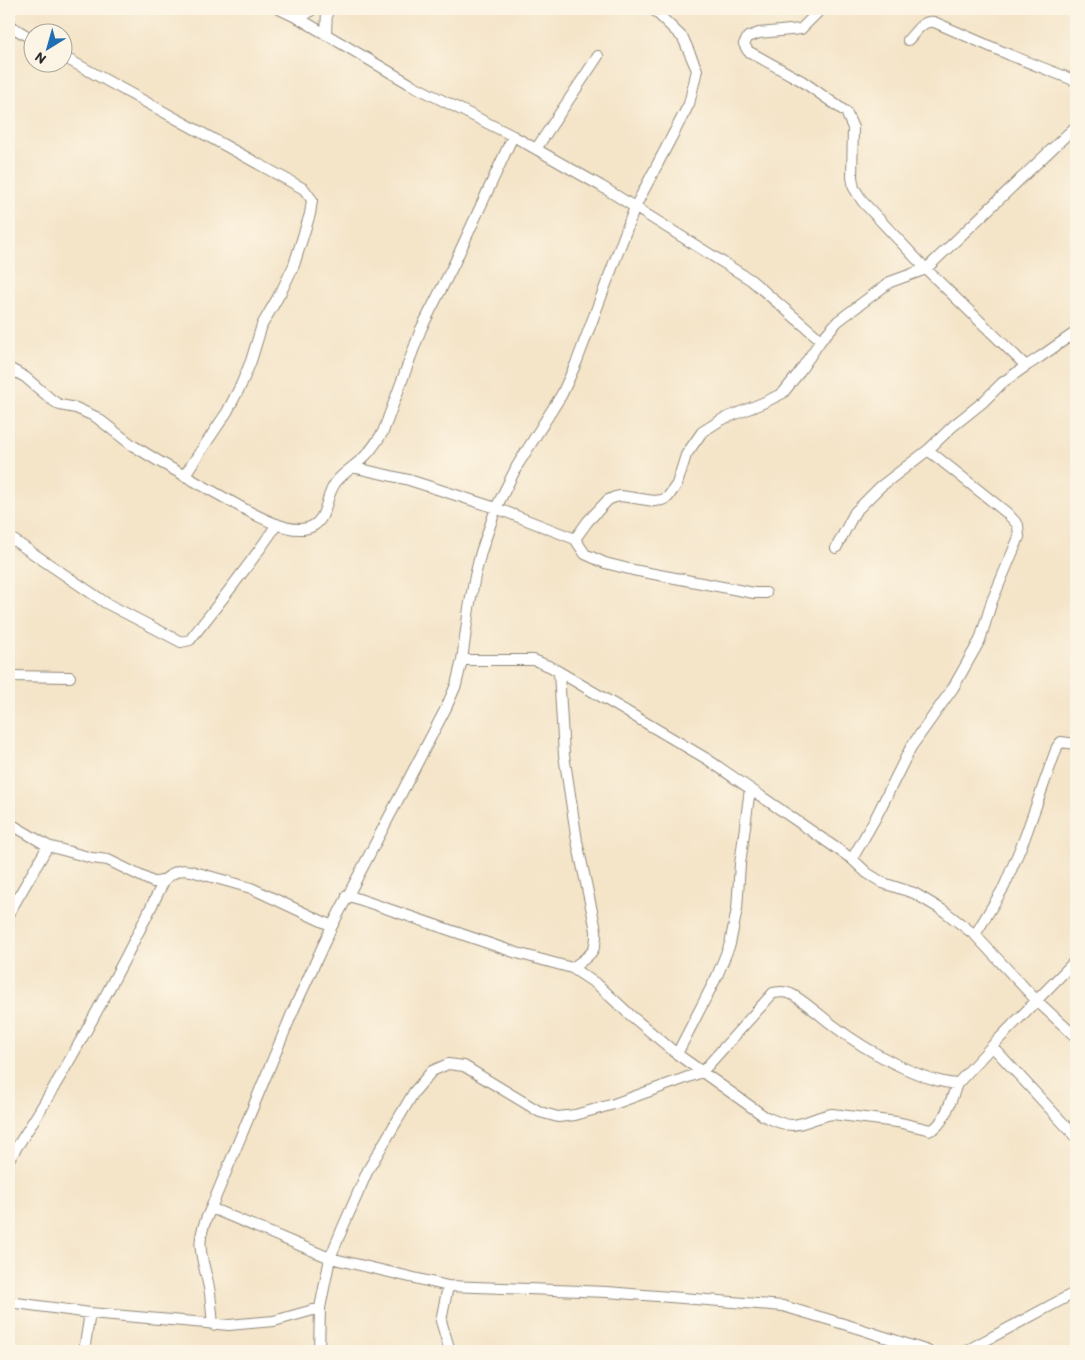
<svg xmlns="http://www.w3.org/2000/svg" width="1085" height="1360" font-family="Itim,sans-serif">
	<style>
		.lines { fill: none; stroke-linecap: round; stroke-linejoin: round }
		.minor-casing { stroke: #90887a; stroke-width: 12 }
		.minor { stroke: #fff; stroke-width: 10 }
	</style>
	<rect width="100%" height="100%" fill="#fcf5e5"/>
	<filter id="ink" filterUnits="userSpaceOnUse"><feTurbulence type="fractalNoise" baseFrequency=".02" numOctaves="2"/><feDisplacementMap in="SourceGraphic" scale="10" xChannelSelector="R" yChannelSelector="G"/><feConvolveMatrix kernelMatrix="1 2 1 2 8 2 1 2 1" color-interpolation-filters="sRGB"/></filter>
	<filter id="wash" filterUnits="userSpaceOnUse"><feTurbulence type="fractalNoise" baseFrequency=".0096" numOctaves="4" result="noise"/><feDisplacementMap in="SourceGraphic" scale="20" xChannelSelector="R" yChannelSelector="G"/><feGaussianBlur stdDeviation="1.12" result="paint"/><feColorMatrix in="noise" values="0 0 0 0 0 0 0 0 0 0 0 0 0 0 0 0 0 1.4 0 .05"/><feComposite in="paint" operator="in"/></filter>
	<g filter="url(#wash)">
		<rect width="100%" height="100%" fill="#f4e4c8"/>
	</g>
	<g filter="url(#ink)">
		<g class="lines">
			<!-- minor casing -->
			<g class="minor-casing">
				<path id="minor" d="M279 9 300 19 410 84 513 136 601 186 751 280 821 340
					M821 9 801 29 759 33 748 37 744 44 748 51 802 81 846 112 853 128 852 177 854 188 863 202 926 269 1026 366 1002 383 983 402 953 426 928 450 880 487 855 512 836 548
					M300 19 313 9
					M9 25 32 39
					M326 35 327 9
					M908 40C916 32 922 20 934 22L1010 55 1076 81
					M62 56 304 189 312 200 310 214 294 265 282 290 262 325 251 361 241 385 227 412 184 476
					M536 149 598 56
					M1026 366 1040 357 1076 332
					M9 368 25 377 52 400 60 405 76 408 96 417 132 445 160 462 248 511C267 521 306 542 321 518 328 506 327 494 336 482 344 472 355 466 364 457 372 450 377 441 383 432L421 329 454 264 513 136
					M352 467 409 480 496 508 575 539 585 554 605 563 633 570 754 593H766
					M9 537 106 603 181 642 190 640C220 602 251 564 277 524
					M575 539 588 521 608 500 615 497 621 496 654 501 662 500 668 497 677 484 686 455 702 432 721 420 765 402 783 393 798 374 821 340 838 321 890 282 926 269 1076 126
					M462 660H534L551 667 707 759 852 859 867 873 883 883 914 893 944 911 975 935 1037 1001 1076 1037
					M559 672 564 755 577 841 596 930C597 953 590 955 572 968
					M9 676 70 677
					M9 823 48 846 92 858 108 860 153 882C171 883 168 867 191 871L251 888 332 926
					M852 859 876 817 911 747 953 688 980 640 992 601 1019 537 1018 525 1007 513 928 450
					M347 895 517 953 572 968 598 985 629 1014 677 1054 764 1116C773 1120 782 1125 792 1125 806 1124 818 1116 832 1114L897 1122 931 1130C944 1126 952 1097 957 1084
					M9 913 48 846
					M975 935 1004 887 1025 837 1057 747 1061 742 1076 744
					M992 1046 1076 1137
					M677 1054 717 976 730 944 737 909 740 864 750 789
					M9 1159C68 1070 118 975 165 879
					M211 1208 330 1258 448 1286 607 1292 783 1306 857 1328 928 1351
					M448 1286 441 1321 450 1351
					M9 1302 90 1313 229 1325 274 1321 320 1308
					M213 1325C212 1314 211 1303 210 1293 203 1254 192 1247 211 1208L293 1011 332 926 446 708 456 685 462 660 469 608 475 576 481 552 496 508 517 466 562 394 577 361 635 207 689 104 697 70 683 38 653 9
					M84 1351 90 1313
					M319 1351 320 1308 330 1258 343 1227 368 1170 414 1092 432 1071 448 1064 464 1066 540 1112 558 1117 575 1115 614 1104 702 1072 773 993C779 992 785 991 791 994 802 999 823 1018 834 1026 864 1049 919 1081 957 1084L992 1046 1076 960
					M966 1351 1076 1292"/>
			</g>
			<!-- minor -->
			<use href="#minor" class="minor"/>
		</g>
	</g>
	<!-- margin -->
	<rect width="1085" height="1360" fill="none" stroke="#fcf5e5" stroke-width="30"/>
	<!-- north arrow -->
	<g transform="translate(48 48) rotate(217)"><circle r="24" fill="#fcf5e5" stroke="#a8a49b"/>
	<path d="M0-4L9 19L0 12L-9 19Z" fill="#1f6fb2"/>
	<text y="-8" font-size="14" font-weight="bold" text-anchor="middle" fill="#2b2b2b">N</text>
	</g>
</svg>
